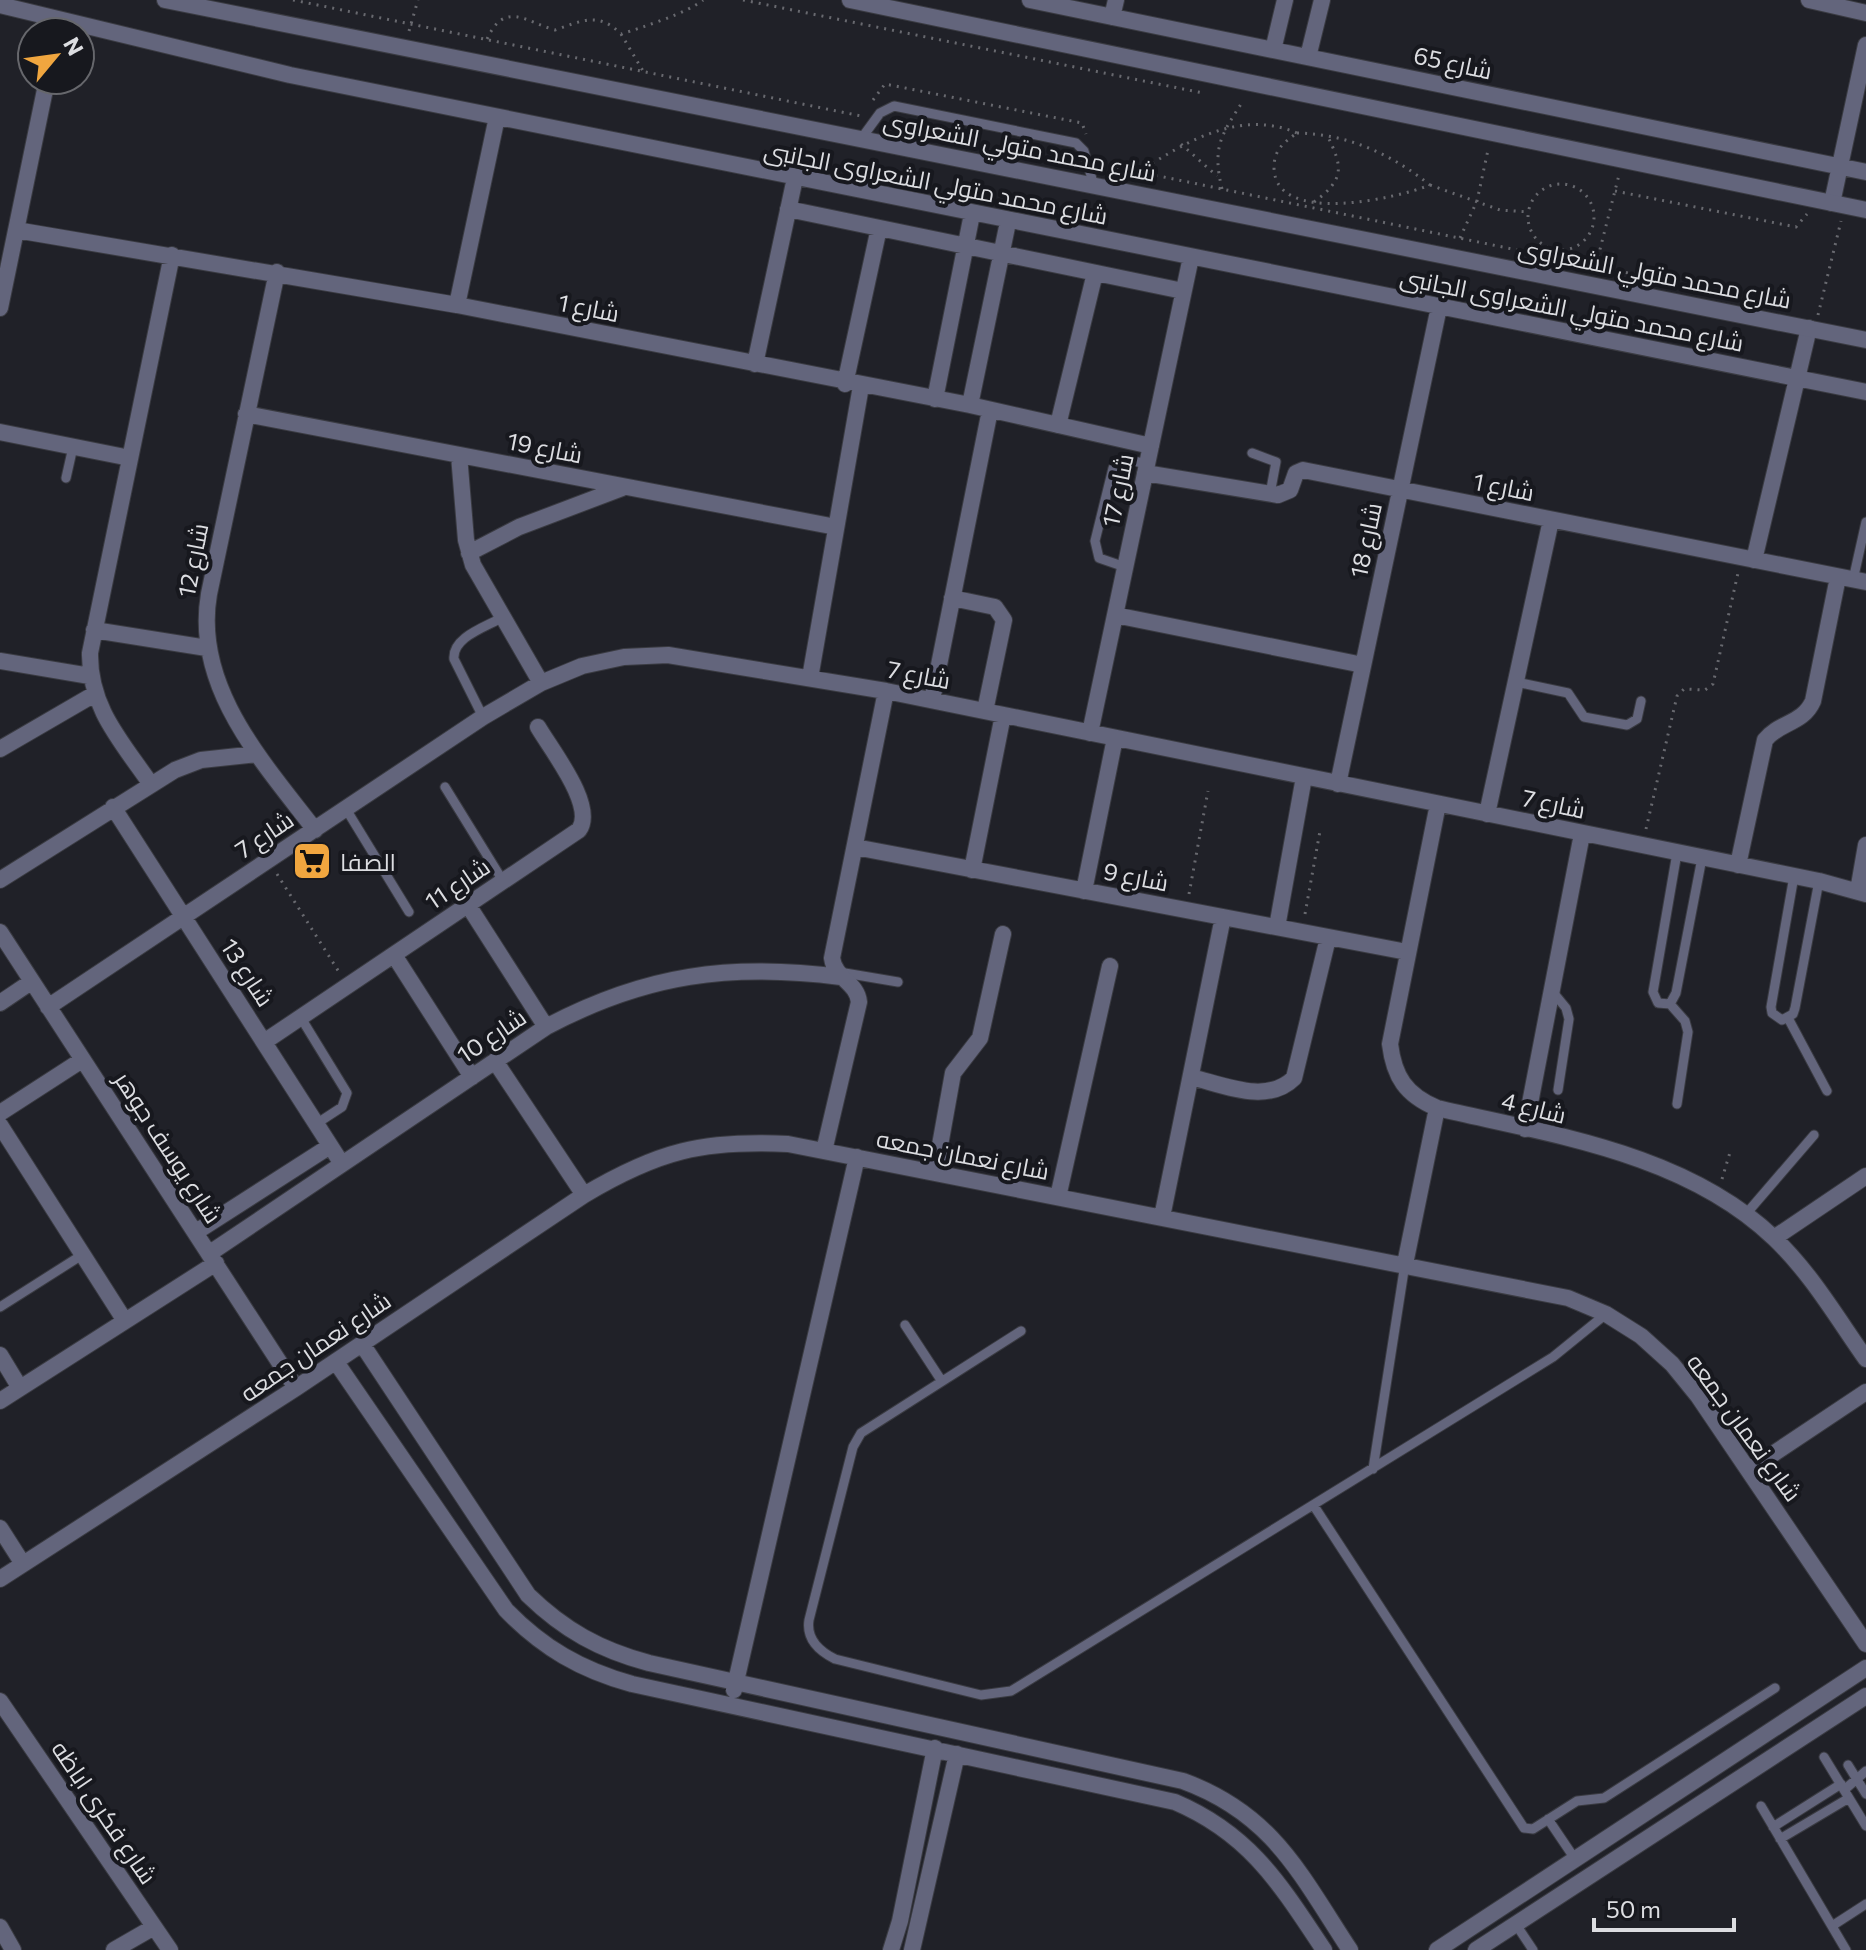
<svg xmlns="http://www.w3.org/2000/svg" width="1866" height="1950" font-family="Commissioner,Cairo,sans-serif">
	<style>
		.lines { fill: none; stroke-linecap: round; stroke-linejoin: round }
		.service-casing { stroke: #3a3b42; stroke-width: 11 }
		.minor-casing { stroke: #3a3b42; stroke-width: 18 }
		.tertiary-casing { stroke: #3a3b42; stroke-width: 18 }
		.path { stroke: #68696f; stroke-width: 3; stroke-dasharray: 2 6; stroke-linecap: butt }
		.service { stroke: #63657c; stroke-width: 9 }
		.minor { stroke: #63657c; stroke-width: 16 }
		.tertiary { stroke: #63657c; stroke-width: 16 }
		.labels { text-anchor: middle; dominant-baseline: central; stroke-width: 8; stroke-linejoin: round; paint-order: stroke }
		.street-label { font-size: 24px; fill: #dcdde1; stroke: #17181e }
		.poi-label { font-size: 24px; fill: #dcdde1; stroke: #17181e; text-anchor: start }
	</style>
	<rect width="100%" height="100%" fill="#202128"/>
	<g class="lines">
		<!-- service casing -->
		<g class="service-casing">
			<path id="service" d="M861 139 880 113 894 106 1076 143 1084 151 1094 186
				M1252 453 1276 462 1270 494
				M66 478 73 447
				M1125 567 1099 558 1095 541 1113 468 1129 460 1147 464
				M1853 580 1866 522
				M1516 682 1568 693 1584 717 1627 725 1637 719 1641 701
				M483 717 454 659C452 637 486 627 503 617
				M445 787 503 881
				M346 809 409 912
				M1677 853 1653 992 1658 1003 1670 1004 1676 993 1702 858
				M1794 876 1771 1007 1772 1013 1782 1020 1793 1014 1795 1008 1819 881
				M839 972 898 982
				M1552 991 1566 1008 1569 1019 1558 1090
				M1670 1004 1685 1021 1688 1032 1677 1104
				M301 1018 347 1093 342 1107 316 1124
				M1788 1018 1827 1091
				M1746 1214 1814 1135
				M0 1307 82 1255
				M905 1325 941 1380
				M1021 1331 861 1433 853 1447 809 1620C806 1639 819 1651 835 1659L981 1695 1011 1691 1553 1357 1606 1314
				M1373 1469 1405 1264
				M1314 1506 1524 1828 1533 1829 1577 1801 1604 1798 1775 1688
				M1824 1757 1866 1826
				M1848 1765 1866 1794
				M1844 1790 1866 1771
				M1761 1806 1846 1950
				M1548 1819 1575 1859
				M1773 1827 1841 1784
				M1780 1839 1849 1798
				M1515 1923 1533 1950
				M1832 1926 1866 1904"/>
		</g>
		<!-- minor casing -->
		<g class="minor-casing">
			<path id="minor" d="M1030 0 1866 172
				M1809 0 1866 13
				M0 5 290 75 1866 392
				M1112 17 1116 0
				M1273 50 1285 0
				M1308 57 1322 0
				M1832 203 1866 45
				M788 209 1183 291
				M16 230 457 305 970 405 1151 446
				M277 272 209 594C193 686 262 761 315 830
				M457 305 497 117
				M0 308 47 80
				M755 364 795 178
				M845 384 879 228
				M935 399 972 214
				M970 405 1008 222
				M246 414 836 527
				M1058 425 1095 273
				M0 432 130 458
				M459 455 466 540 473 565 541 683
				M1145 473 1278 495 1290 490 1296 473 1303 470 1866 582
				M469 553 519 527 622 488
				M1754 560 1809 328
				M952 598 995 607 1004 620 985 711
				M1115 615 1363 665
				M94 630 207 648
				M0 661 90 676
				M810 678 861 386
				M932 700 990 410
				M1090 733 1191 257
				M0 749 93 695
				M150 783C121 741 89 707 90 653L172 255
				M1338 784 1439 307
				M1438 804 1390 1044C1394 1077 1406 1095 1437 1108 1552 1135 1685 1153 1774 1238 1811 1273 1837 1318 1866 1359
				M113 807 342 1164
				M1487 814 1551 520
				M855 847 1407 952
				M1738 865 1765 740C1779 722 1803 724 1813 701L1838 577
				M972 870 1003 715
				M0 880 175 770 201 760 257 754
				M1084 891 1115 738
				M1858 891 1866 845
				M468 905 546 1027
				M1277 927 1304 777
				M0 932 296 1388
				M394 955 472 1077
				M0 1003 31 982
				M48 1007 483 717 541 683 582 666 624 657 668 655 886 691 1819 881 1866 894
				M264 1042 579 830C596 806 552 751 538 727
				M495 1061 584 1195
				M1191 1077C1224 1085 1267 1105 1294 1078L1328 938
				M0 1113 82 1060
				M0 1125 125 1321
				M1525 1129 1582 834
				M824 1151 859 1002C857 982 835 979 832 958L886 691
				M935 1173 953 1073 980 1038 1003 934
				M1058 1197 1110 966
				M1162 1217 1223 917
				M196 1232 330 1146
				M1774 1238 1866 1176
				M210 1253 546 1027C646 974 730 963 841 977
				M1405 1264 1437 1108
				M362 1344 528 1595C564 1630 600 1650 649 1663L1183 1781C1273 1814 1300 1874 1350 1950
				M0 1355 20 1388
				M336 1362 506 1610C543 1648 581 1670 632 1684L1175 1802C1250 1834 1280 1884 1324 1950
				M0 1401 216 1263
				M1749 1470 1866 1392
				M0 1528 23 1564
				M0 1579 296 1388 584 1195C658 1151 702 1140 788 1144L1568 1298 1606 1314 1641 1336 1672 1364 1698 1396 1866 1644
				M734 1690 857 1157
				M0 1701 170 1950
				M0 1927 13 1950
				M114 1950 154 1927
				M891 1950 900 1921 935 1748
				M912 1950 957 1754
				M1437 1950 1866 1668
				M1476 1950 1866 1696"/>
		</g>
		<!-- tertiary casing -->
		<g class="tertiary-casing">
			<path id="tertiary" d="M165 0 1866 340
				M850 0 1866 210"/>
		</g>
		<!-- path -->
		<path class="path" d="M293 0 861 116
			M743 0 1203 93
			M409 31 418 0
			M621 34 643 71
			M487 39C505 0 526 22 555 30 582 21 598 11 621 34 641 28 689 12 703 0
			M873 100 885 84 1082 123 1086 134
			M1297 133C1348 134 1391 154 1430 185 1398 198 1274 227 1274 167 1274 150 1284 142 1297 133Z
			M1181 144 1217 176
			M1101 164 1638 275
			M1139 172C1186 141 1241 109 1297 133
			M1528 217a33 33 0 1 1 66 0a33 33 0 1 1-66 0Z
			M1430 185 1500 210 1529 212
			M1222 189C1212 147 1221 135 1243 101
			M1615 191 1796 227 1807 214
			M1314 202C1345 179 1343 167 1327 135
			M1460 238 1477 201 1488 150
			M1596 265 1619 175
			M1818 315 1841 221
			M1646 829 1677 696 1684 689 1705 690 1713 684 1738 573
			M277 874 339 972
			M1189 894 1208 791
			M1305 914 1320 831
			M1722 1179 1731 1149"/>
		<!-- service -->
		<use href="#service" class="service"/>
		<!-- minor -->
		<use href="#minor" class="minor"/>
		<!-- tertiary -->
		<use href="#tertiary" class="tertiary"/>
	</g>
	<!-- icons -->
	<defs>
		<g id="supermarket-square" transform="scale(2)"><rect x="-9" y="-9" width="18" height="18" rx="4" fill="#f0a63f" stroke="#17181e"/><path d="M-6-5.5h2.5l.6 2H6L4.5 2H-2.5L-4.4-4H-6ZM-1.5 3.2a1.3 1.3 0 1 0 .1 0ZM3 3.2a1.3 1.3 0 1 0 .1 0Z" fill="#111"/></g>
	</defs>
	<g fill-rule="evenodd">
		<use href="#supermarket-square" x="312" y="861"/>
	</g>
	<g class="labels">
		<!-- street labels -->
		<g class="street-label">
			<text transform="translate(1453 62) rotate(12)">شارع 65</text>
			<text transform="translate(1020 146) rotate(11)">شارع محمد متولي الشعراوى</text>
			<text transform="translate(936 182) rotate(11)">شارع محمد متولي الشعراوى الجانبى</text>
			<text transform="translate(1655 273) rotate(11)">شارع محمد متولي الشعراوى</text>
			<text transform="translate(589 307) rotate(11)">شارع 1</text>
			<text transform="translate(1572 309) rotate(11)">شارع محمد متولي الشعراوى الجانبى</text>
			<text transform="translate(545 447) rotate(11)">شارع 19</text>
			<text transform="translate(1504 486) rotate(11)">شارع 1</text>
			<text transform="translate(1117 490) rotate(-78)">شارع 17</text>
			<text transform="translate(1365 540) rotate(-78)">شارع 18</text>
			<text transform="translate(192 560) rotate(-79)">شارع 12</text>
			<text transform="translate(919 674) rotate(11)">شارع 7</text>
			<text transform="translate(1554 803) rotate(12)">شارع 7</text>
			<text transform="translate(264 834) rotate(-34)">شارع 7</text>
			<text transform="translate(1136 876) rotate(11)">شارع 9</text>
			<text transform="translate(457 883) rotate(-34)">شارع 11</text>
			<text transform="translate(248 972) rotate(57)">شارع 13</text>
			<text transform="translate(491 1035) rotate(-34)">شارع 10</text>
			<text transform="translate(1534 1107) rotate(14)">شارع 4</text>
			<text transform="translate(169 1147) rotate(57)">شارع يوسف جوهر</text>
			<text transform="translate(963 1154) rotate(11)">شارع نعمان جمعه</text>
			<text transform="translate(315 1346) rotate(-34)">شارع نعمان جمعه</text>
			<text transform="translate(1745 1427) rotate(54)">شارع نعمان جمعه</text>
			<text transform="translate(105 1812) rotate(56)">شارع فكرى اباظه</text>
		</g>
		<!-- poi labels -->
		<g class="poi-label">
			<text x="340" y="861">الصفا</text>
		</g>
	</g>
	<!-- north arrow -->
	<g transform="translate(56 56) rotate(61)"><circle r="38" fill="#17181e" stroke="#66676c" stroke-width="2"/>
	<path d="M0-6L14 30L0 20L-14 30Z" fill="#f0a63f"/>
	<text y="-12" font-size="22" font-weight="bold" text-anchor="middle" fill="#dcdde1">N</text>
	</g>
	<!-- scale -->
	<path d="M1594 1918v12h140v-12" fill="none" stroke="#dcdde1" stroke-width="4"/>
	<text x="1606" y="1918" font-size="24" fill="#dcdde1" stroke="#17181e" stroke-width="6" paint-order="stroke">50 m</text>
</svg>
